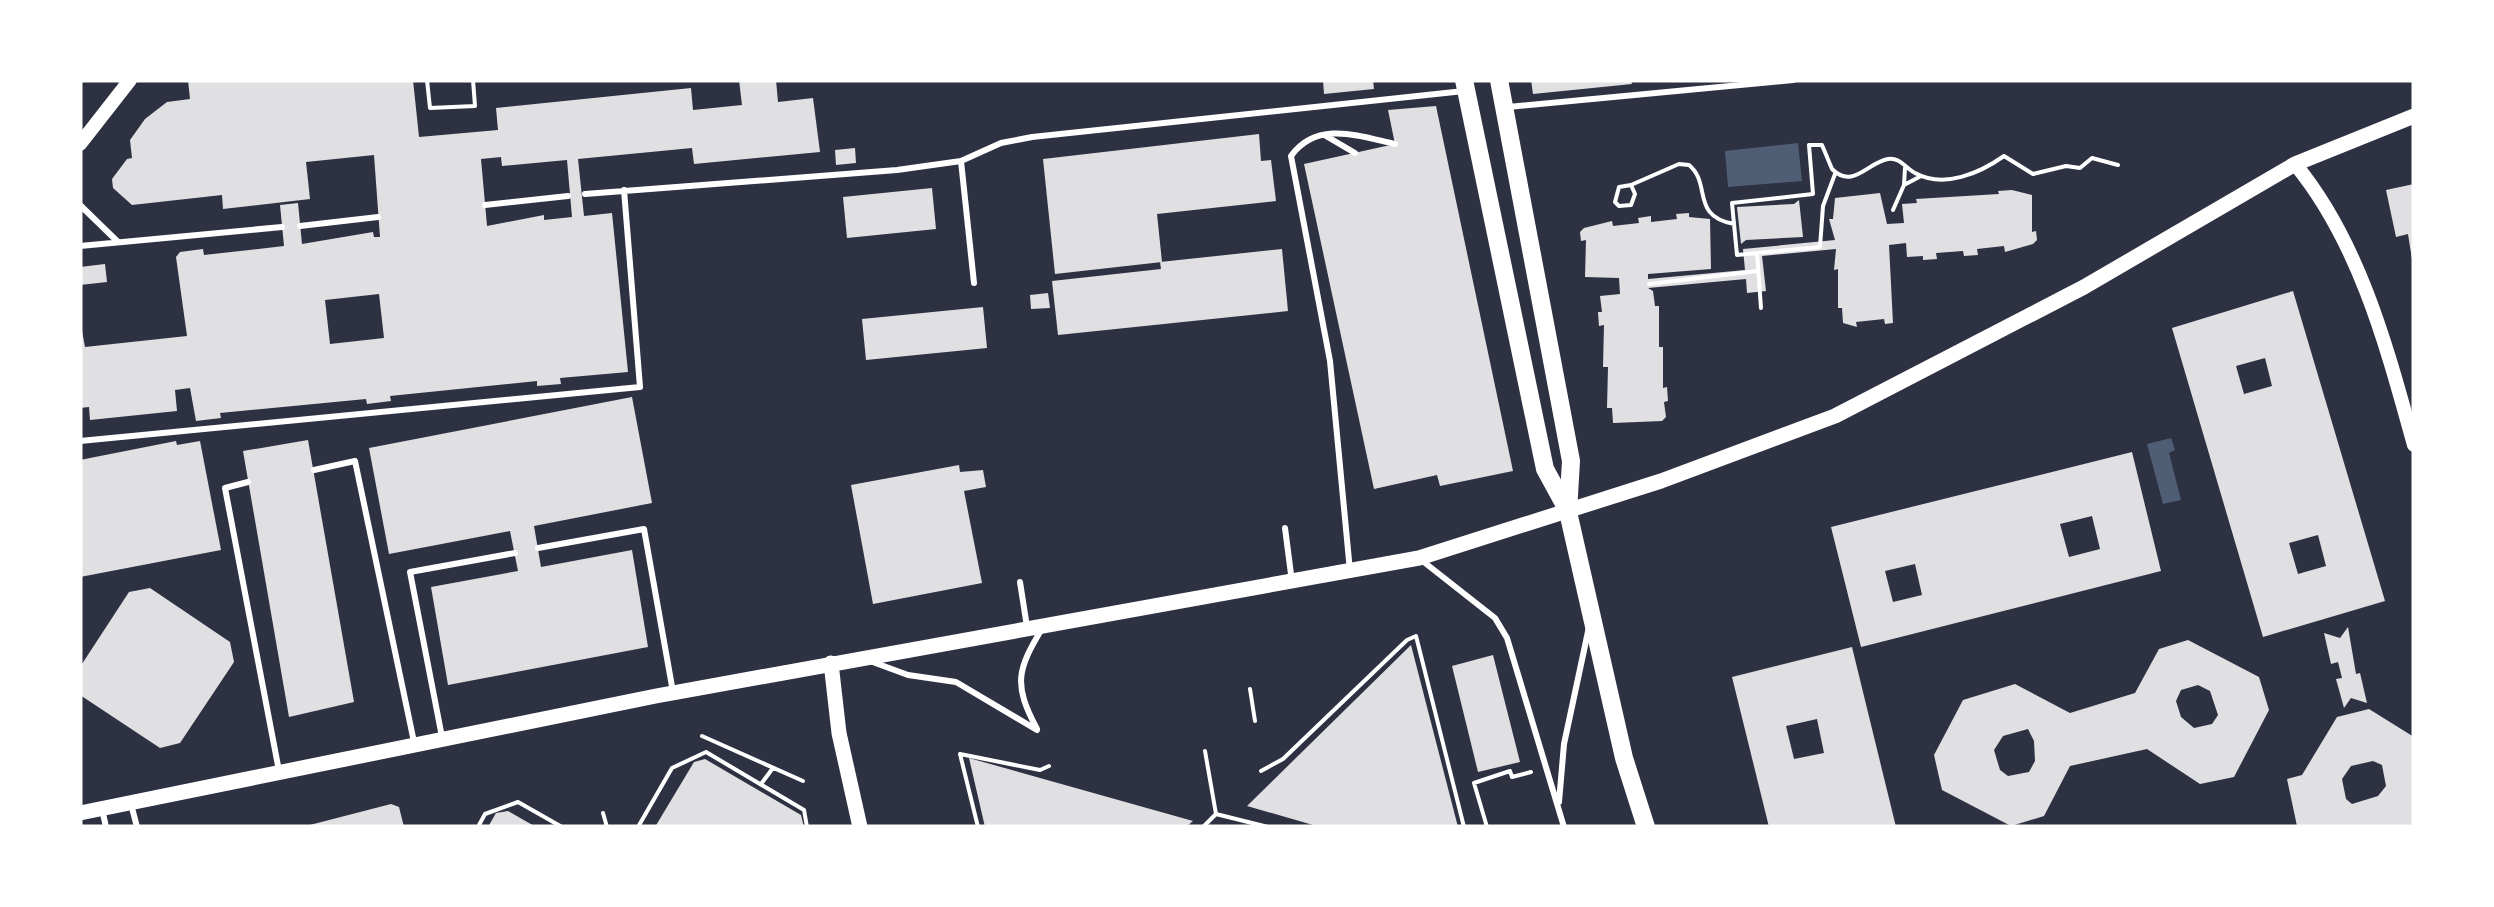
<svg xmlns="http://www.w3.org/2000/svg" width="2494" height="907" font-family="'Work Sans',sans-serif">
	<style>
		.water { fill: #4f5d75 }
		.building { fill: #e0e0e3; fill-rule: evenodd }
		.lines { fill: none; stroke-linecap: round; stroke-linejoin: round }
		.path { stroke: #fff; stroke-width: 4 }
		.service { stroke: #fff; stroke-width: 6 }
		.tertiary { stroke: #fff; stroke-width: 14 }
		.secondary { stroke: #fff; stroke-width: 15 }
		.primary { stroke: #fff; stroke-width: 18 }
	</style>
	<rect width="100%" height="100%" fill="#2d3142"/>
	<!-- water -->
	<path class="water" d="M1798 143 1802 181 1728 187 1725 151Z
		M2171 438 2175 450 2169 453 2181 500 2163 504 2147 444Z"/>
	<!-- building -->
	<path class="building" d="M188 80H413L419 137 498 130 496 108 691 88 693 110 742 105 739 80H776L778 102 813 98 820 152 694 164 692 148 578 159 584 216 612 213 628 372 560 378 561 384 537 386V381L390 396 391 401 367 404 366 399 220 413 221 418 196 421 190 388 175 390 177 411 90 420 89 407 80 408V320L85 347 187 336 176 257 180 252 203 249 204 255 284 246 280 205 298 203 302 244 373 232 374 237H380L374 155 306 162 310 199 223 209 222 195 132 205 113 188 112 179 127 159 132 158 130 140 145 119 167 102 190 99ZM501 157 502 166 567 160 572 217 544 220V215L487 226 481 159ZM379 294 384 338 330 344 325 300Z
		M1323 80H1373L1374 89 1324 94Z
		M1531 80H1631L1632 84 1533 94Z
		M1436 106 1513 471 1440 486 1437 475 1374 489 1304 164 1395 144 1388 110Z
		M1259 134 1261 161 1271 160 1276 201 1157 214 1162 262 1055 274 1043 159Z
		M855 148 856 163 836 165 835 150Z
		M2414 184V266H2413L2408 234 2396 237 2386 190Z
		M932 188 936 229 847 238 843 197Z
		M2012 190 2032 195V232L2036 231 2037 240 2033 244 2005 252 2004 246 1977 249 1978 255 1964 256 1963 251 1936 253 1937 259 1923 260V256L1907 257 1906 243 1889 245 1893 323 1885 324 1884 319 1856 322 1857 327 1843 323 1842 308H1838V269L1834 270 1836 249 1762 256 1766 291 1747 293 1746 279 1648 288 1653 291 1655 306H1659V347H1663V388L1667 387 1668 401 1664 402 1666 417 1662 421 1613 423 1612 408H1607L1608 367H1603L1604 325 1599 326 1598 312H1602L1600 296 1620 294 1619 278 1585 277 1586 240 1581 241 1580 232 1584 228 1612 221 1613 226 1639 223 1638 218 1651 216V222L1677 219 1676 214 1689 213V217L1710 219 1711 269 1648 274V279L1745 270 1743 249 1835 240 1829 219H1833L1835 198 1880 193 1887 224 1904 223 1902 204 1917 203 1916 199 1999 194 1998 191Z
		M1799 200 1803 237 1746 240 1741 244 1737 207 1794 204Z
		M1282 249 1288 311 1058 335 1052 281 1161 269 1160 262Z
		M105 264 107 282 80 285V267Z
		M2293 291 2385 601 2263 637 2172 328ZM2265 358 2272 386 2244 394 2236 366ZM2318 535 2326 566 2298 574 2289 543Z
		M1048 293 1050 308 1031 309 1030 295Z
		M983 307 987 348 866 360 862 319Z
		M632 397 652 503 534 526 541 567 632 550 648 647 448 685 431 587 518 571 510 531 389 554 369 448Z
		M308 440 354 702 289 717 243 451Z
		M176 441 177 445 200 441 221 550 80 577V460Z
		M2132 452 2161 571 1861 647 1831 527ZM2092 516 2100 549 2069 557 2060 524ZM1915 564 1922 595 1893 602 1885 571Z
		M959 465 960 472 983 470 986 487 964 491 982 583 873 604 851 485Z
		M150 588 230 642 234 662 180 743 160 748 80 695V667L129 592Z
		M2348 627 2356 674 2360 673 2367 703 2351 698 2344 708 2336 679 2342 678 2338 662 2331 664 2324 633 2340 638Z
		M2188 640 2259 677 2269 710 2234 777 2200 784 2147 749 2070 766 2044 816 2011 826 1942 790 1934 755 1963 700 2015 684 2070 713 2135 693 2159 649ZM2198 685 2210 691 2218 715 2212 724 2194 728 2181 717 2176 701 2181 690ZM2028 729 2034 741 2035 761 2029 772 2008 776 2000 770 1994 750 2003 736Z
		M1411 645 1458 827H1320L1247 806Z
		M1852 647 1896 827H1769L1732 677ZM1817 719 1824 753 1794 759 1786 726Z
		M1493 655 1520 762 1478 772 1452 666Z
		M2369 709 2414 737V821L2410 827 2297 826 2287 779 2302 775 2337 717ZM2373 761 2382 765 2386 786 2378 796 2352 804 2346 799 2342 779 2351 766Z
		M969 758 1193 821 1186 827H985Z
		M705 759 801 815 804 827H655L694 762Z
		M391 804 399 807 404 827H302Z
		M508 811 536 827H488L496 813Z"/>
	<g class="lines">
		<!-- path -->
		<path class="path" d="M427 80 430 108 475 106 473 80
			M1631 185 1619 187 1615 202 1619 206 1631 205 1635 194 1631 185 1679 164 1689 165C1712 184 1690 216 1734 224L1732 203 1813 194 1809 145H1822L1832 169C1853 190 1868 162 1888 159 1900 157 1905 168 1915 173 1944 189 1980 173 2004 156L2033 174 2066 166 2080 168 2092 158 2118 165
			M1904 185 1921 176
			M1893 210 1904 185 1905 168
			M1734 224 1737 255 1820 247 1823 206 1835 174
			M1757 253 1761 308
			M1649 284 1758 271
			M1250 689 1255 721
			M702 736 803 781
			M1205 751 1216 814 1268 827
			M1261 771 1283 759 1407 640 1416 636 1464 827
			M761 784 773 768
			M603 813 607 827
			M478 827 485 814 518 802 562 827
			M638 827 672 768 706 752 804 810 807 827
			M978 827 960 754 1040 770 1049 766
			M1203 827 1216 814
			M1487 827 1474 783 1510 771 1512 777 1531 772"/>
		<!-- service -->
		<path class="service" d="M1508 107 1793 80
			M1326 136 1355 153
			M961 161 974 283
			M585 194 897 170 961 161 1001 143 1032 137 1464 91
			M80 205 118 242
			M485 205 568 196
			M300 226 378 217
			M80 246 282 227
			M80 441 640 387 624 190
			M314 470 355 461 414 742
			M248 482 225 488 279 771
			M1285 528 1292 582
			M538 548 644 529 673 692
			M1420 559 1495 618 1507 638 1564 827
			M1350 571 1330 361 1291 156C1317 120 1359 136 1395 144
			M1020 582 1027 627
			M870 661 908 675 956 682 1037 730
			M1037 729C1013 684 1017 670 1043 627
			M442 737 410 572 515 553
			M1559 802 1564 744 1589 627
			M131 804 137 827
			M102 809 106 827"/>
		<!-- tertiary -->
		<path class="tertiary" d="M80 144 130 80
			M2295 164C2360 243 2387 348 2414 445"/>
		<!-- secondary -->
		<path class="secondary" d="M831 663 839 733 860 827
			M80 813 656 696 1419 558 1661 481 1835 416 2084 287 2295 164 2414 116"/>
		<!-- primary -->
		<path class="primary" d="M1464 80 1545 469 1568 511
			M1499 80 1571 461 1568 512 1624 758 1646 827"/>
	</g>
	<!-- border -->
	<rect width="2494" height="907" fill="none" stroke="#ffffff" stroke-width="165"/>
</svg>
